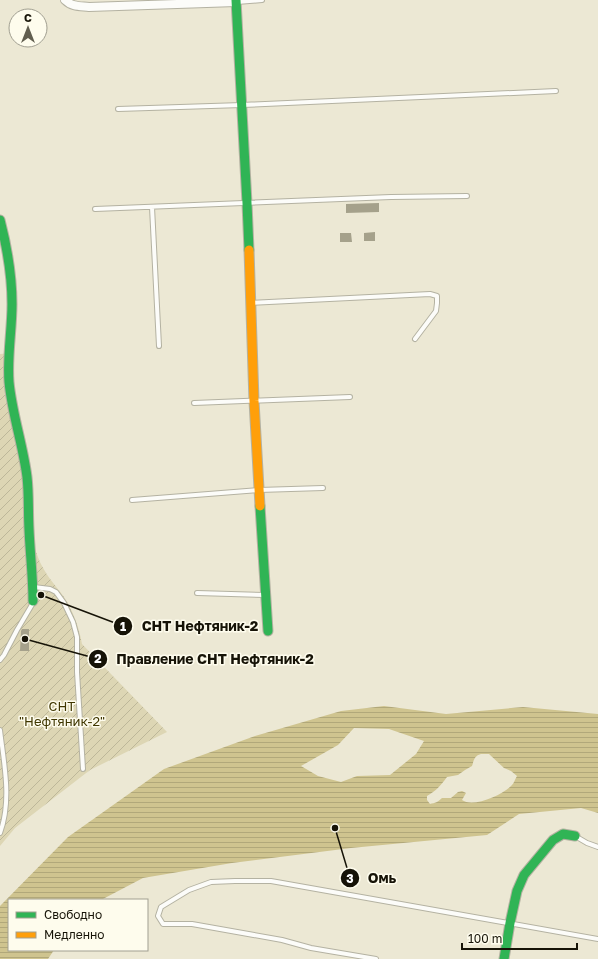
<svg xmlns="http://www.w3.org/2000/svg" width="598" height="959" font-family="'Golos Text',sans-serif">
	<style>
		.garden { fill: url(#garden-furrows) }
		.water { fill: url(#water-rules); fill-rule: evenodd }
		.building { fill: #a5a18b }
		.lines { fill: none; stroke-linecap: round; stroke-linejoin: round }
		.lane-casing { stroke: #b4b2a2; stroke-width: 6 }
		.street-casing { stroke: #b4b2a2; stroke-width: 10 }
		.fast-casing { stroke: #b4b2a2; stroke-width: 11 }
		.slow-casing { stroke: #b4b2a2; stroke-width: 11 }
		.lane { stroke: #fcfcf9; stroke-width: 4 }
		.street { stroke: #fcfcf9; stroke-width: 8 }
		.fast { stroke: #30b455; stroke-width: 9 }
		.slow { stroke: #ff9f0a; stroke-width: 9 }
		.labels { text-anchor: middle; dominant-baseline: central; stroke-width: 3; stroke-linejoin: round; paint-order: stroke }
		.park-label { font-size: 13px; fill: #3f3600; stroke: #fefced }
		.leader { fill: none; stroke: #161307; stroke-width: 1.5 }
		.callout-dot { fill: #161307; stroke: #fefced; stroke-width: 1.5 }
		.mark-label { font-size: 12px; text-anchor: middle; font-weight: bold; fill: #fff }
		.callout-label { font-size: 14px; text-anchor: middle; font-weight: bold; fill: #161307; stroke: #fefced; stroke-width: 3; stroke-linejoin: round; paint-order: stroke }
	</style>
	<defs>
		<pattern id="garden-furrows" width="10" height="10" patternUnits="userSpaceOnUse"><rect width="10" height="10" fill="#ddd6b4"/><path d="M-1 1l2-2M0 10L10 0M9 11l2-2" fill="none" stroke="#bdb799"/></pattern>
		<pattern id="water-rules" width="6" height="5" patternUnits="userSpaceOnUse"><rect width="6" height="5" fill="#cfc48f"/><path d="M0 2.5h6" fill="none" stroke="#b1a87a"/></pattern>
	</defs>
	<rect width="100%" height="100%" fill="#ece8d4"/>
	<!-- garden -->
	<path class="garden" d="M11 353 15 402 35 549C37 554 39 561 42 566 48 578 57 587 64 597 73 611 79 627 82 644L167 732 90 770 15 828 0 846V354Z"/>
	<!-- water -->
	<path class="water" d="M384 706 446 714 523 707 598 714V813L581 808 519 814 487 835 351 848 232 863 143 878 101 900H9V950H54L48 959H0V906L68 837 164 769 255 736 341 711ZM354 728 389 729 424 741 416 754 390 775 357 776 341 782 318 776 301 766 338 745ZM481 754H489L504 768 511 771 517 776C515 779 514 783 512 785 503 795 473 808 462 800L466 793 462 791 458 792 451 798H442C438 802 435 803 430 804L427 800V796C436 791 441 785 447 777L458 775 465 770 472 766C474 760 474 756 481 754Z"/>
	<!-- building -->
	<path class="building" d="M379 203V212L346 213V204Z
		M375 232V241H364V233Z
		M340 233H351L352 242H340Z
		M22 629H29V651H20L21 631Z"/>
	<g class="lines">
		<!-- lane casing -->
		<g class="lane-casing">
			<path id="lane" d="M237 2 262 0
				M118 109 242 105 556 91
				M152 207 159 346
				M95 209 391 197 467 196
				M251 303 430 294 437 296V303L436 311 415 339
				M194 403 350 397
				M132 500 259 490 323 488
				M34 587 50 589 56 592 64 603 73 622 77 637V672L83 769
				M197 593 265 595
				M0 660 4 655 17 630 33 603
				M0 730C4 764 12 800 0 833
				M575 836 587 843 598 847
				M376 959 311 948 282 940 192 924H163L158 916 161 907 189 890 211 882 235 881H271L598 939"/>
		</g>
		<!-- street casing -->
		<g class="street-casing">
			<path id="street" d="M65 0C72 7 80 6 89 7L236 2"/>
		</g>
		<!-- fast casing -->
		<g class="fast-casing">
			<path id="fast" d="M236 0 247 203 249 250
				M0 220C7 247 12 275 12 304 12 330 7 356 9 382 12 414 23 445 27 477 29 494 28 511 29 529 30 553 33 577 33 601
				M260 506 268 631
				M504 959 510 923 517 891 524 875 553 840 563 834 575 836"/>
		</g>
		<!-- slow casing -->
		<g class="slow-casing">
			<path id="slow" d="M249 250 254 401 260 506"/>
		</g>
		<!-- lane -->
		<use href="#lane" class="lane"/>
		<!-- street -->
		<use href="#street" class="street"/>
		<!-- fast -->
		<use href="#fast" class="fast"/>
		<!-- slow -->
		<use href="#slow" class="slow"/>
	</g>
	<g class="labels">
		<!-- park labels -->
		<g class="park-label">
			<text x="62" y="706">СНТ<tspan x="62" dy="15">"Нефтяник-2"</tspan></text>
		</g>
	</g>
	<!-- callouts -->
	<path class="leader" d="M41 595L123 626M25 639L98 659M335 828L350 878"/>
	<g class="callout-dot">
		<circle cx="41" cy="595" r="4"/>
		<circle cx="25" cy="639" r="4"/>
		<circle cx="335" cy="828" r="4"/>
		<circle cx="123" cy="626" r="10"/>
		<circle cx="98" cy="659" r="10"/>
		<circle cx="350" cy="878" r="10"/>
	</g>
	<g class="mark-label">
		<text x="123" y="631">1</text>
		<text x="98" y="663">2</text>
		<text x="350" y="883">3</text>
	</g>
	<g class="callout-label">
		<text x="200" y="631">СНТ Нефтяник-2</text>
		<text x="215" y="664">Правление СНТ Нефтяник-2</text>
		<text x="382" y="883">Омь</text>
	</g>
	<!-- legend -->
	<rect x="8" y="899" width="140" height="52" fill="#fefced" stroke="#a19f91"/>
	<rect x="16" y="912" width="20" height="6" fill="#30b455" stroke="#a19f91"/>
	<text x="44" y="919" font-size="12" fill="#161307">Свободно</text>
	<rect x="16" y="932" width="20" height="6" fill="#ff9f0a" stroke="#a19f91"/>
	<text x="44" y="939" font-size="12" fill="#161307">Медленно</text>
	<!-- north arrow -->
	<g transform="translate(28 28)"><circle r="19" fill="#fefced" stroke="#a19f91"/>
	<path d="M0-3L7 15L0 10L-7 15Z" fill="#615e4f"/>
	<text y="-6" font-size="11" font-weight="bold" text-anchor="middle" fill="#161307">С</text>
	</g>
	<!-- scale -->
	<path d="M462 943v6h115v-6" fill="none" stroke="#161307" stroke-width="2"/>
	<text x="468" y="943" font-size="12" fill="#161307" stroke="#fefced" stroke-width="3" paint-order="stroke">100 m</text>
</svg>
